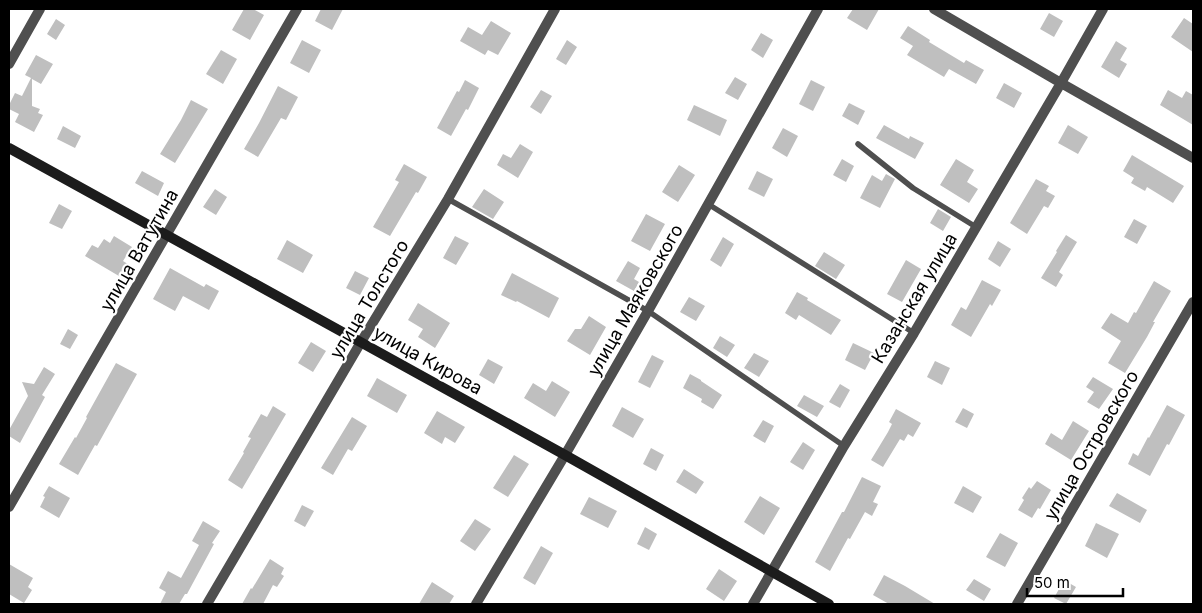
<svg xmlns="http://www.w3.org/2000/svg" width="1202" height="613" font-family="Inter,sans-serif">
	<style>
		.building { fill: #bfbfbf }
		.lines { fill: none; stroke-linecap: round; stroke-linejoin: round }
		.lane { stroke: #4f4f4f; stroke-width: 5.5 }
		.street { stroke: #4f4f4f; stroke-width: 10 }
		.secondary { stroke: #1c1c1c; stroke-width: 10 }
		.labels { text-anchor: middle; dominant-baseline: central; stroke-width: 4.5; stroke-linejoin: round; paint-order: stroke }
		.street-label { font-size: 18px; fill: #000; stroke: #fff }
	</style>
	<rect width="100%" height="100%" fill="#fff"/>
	<!-- building -->
	<path class="building" d="M244 9H253L264 15 250 40 232 30Z
		M321 9H343L332 30 315 21Z
		M853 9H879L867 30 847 18Z
		M1049 13 1063 21 1054 37 1040 29Z
		M1184 18 1193 24V52L1171 37Z
		M56 19 65 25 56 40 47 34Z
		M491 21 511 33 498 55 488 50 485 55 460 41 468 27 482 35Z
		M908 26 930 40 929 42 964 63 966 60 984 70 976 84 949 69 944 77 907 55 913 46 900 38Z
		M761 33 773 40 763 58 751 50Z
		M302 40 321 50 309 73 290 63Z
		M567 40 577 47 566 65 556 59Z
		M1116 41 1127 48 1120 60 1127 64 1119 78 1101 67Z
		M221 50 237 59 223 84 206 74Z
		M36 55 53 64 41 84 32 79V106L40 109 38 113 43 115 34 132 15 122 19 114 9 109V105L15 93 22 96 31 78 25 75Z
		M735 77 747 84 738 100 725 93Z
		M465 80 479 88 468 110 466 109 451 136 437 128 457 91 459 92Z
		M811 80 825 87 813 111 799 104Z
		M1004 83 1022 93 1014 108 996 98Z
		M278 86 298 97 286 120 281 118 258 157 244 149 259 123Z
		M541 90 552 96 541 114 530 107Z
		M1168 90 1182 98 1186 91 1193 95V125L1160 105Z
		M191 100 208 109 175 163 160 154 181 120Z
		M849 103 865 111 858 125 842 116Z
		M694 105 727 120 720 136 687 120Z
		M884 125 909 139 910 136 924 143 915 159 876 138Z
		M1068 125 1088 137 1078 154 1058 143Z
		M63 126 81 136 75 148 57 139Z
		M783 128 798 136 787 157 772 148Z
		M520 144 533 152 518 178 497 165 503 154 511 158Z
		M1132 155 1184 186 1173 203 1147 187 1145 191 1131 183 1134 178 1123 171Z
		M842 159 854 166 846 182 833 175Z
		M956 159 974 170 967 182 978 189 969 203 940 185Z
		M404 164 427 177 418 193 416 192 390 236 373 227 399 182 395 180Z
		M679 165 695 175 678 202 662 192Z
		M142 171 164 183 158 196 135 183Z
		M757 171 773 179 764 197 748 189Z
		M886 174 895 179 880 208 860 198 872 175 882 181Z
		M1036 179 1049 186 1046 191 1055 196 1048 208 1044 206 1027 234 1010 223Z
		M215 189 227 197 216 215 203 207Z
		M484 189 504 202 493 219 472 207Z
		M59 204 72 211 62 229 49 223Z
		M938 209 951 217 943 231 930 223Z
		M646 214 665 224 650 251 631 241Z
		M1134 219 1147 226 1137 244 1124 237Z
		M1066 235 1077 242 1059 272 1063 275 1056 287 1041 278 1057 252 1056 251Z
		M114 236 132 247 123 261 131 266 124 279 85 256 92 245 98 248 104 239 110 243Z
		M455 236 469 243 456 265 443 258Z
		M723 237 734 244 721 267 710 260Z
		M287 240 313 255 303 273 277 259Z
		M998 241 1011 249 1000 267 988 259Z
		M824 252 845 265 836 279 815 266Z
		M906 260 921 269 902 302 887 294Z
		M628 261 640 268 634 279 639 282 634 291 616 281Z
		M170 268 204 287 206 284 219 291 209 310 183 296 175 311 153 299Z
		M355 271 369 278 360 295 346 288Z
		M512 273 559 298 549 318 517 301 516 302 501 295Z
		M982 280 1001 290 992 306 990 304 971 337 951 325 961 307 966 310Z
		M1154 281 1171 291 1153 322H1155L1147 337 1125 373 1108 363 1121 341 1101 328 1111 313 1128 323 1134 312 1136 313Z
		M797 292 808 298 807 300 841 320 831 335 799 315 796 320 785 313Z
		M689 297 705 306 696 321 680 312Z
		M418 303 450 323 435 348 418 337 423 329 408 320Z
		M589 316 606 327 590 355 567 341 575 329H581Z
		M68 329 78 335 70 349 60 344Z
		M720 336 735 345 727 357 713 348Z
		M311 342 326 351 313 372 298 363Z
		M853 343 874 353 865 370 845 360Z
		M754 353 769 361 759 377 744 368Z
		M652 355 664 361 650 388 638 382Z
		M488 359 503 367 494 384 479 375Z
		M935 361 950 368 942 385 927 377Z
		M116 363 137 374 97 446 95 445 78 475 59 464 75 437 76 438 87 418 86 417Z
		M44 367 55 374 42 395 45 397 20 443 9 436V430L28 396 22 382 34 384Z
		M690 374 701 380V381L722 395 713 409 701 402 702 399 683 388Z
		M1093 377 1113 389 1099 409 1087 402 1094 392 1086 387Z
		M377 378 407 395 397 413 367 396Z
		M552 381 570 392 555 417 524 398 533 383 546 391Z
		M840 384 850 390 840 408 829 402Z
		M804 395 824 406 817 417 797 406Z
		M1167 405 1185 415 1169 445 1167 444 1150 476 1128 464 1133 453 1138 456 1148 437 1149 438Z
		M273 406 286 414 242 489 228 480 244 453 243 452 251 438 248 437 261 414 267 417Z
		M622 407 644 419 633 438 612 426Z
		M963 408 974 414 967 428 955 422Z
		M896 409 921 423 913 437 908 434 904 441 900 439 883 467 871 460 888 432 892 424 889 422Z
		M437 411 465 427 455 443 445 437 442 444 424 433Z
		M352 417 367 426 352 451 348 449 333 475 321 468Z
		M763 420 774 426 765 443 753 436Z
		M1073 421 1089 431 1071 460 1045 444 1051 433 1062 440Z
		M803 442 815 450 803 470 790 462Z
		M651 448 664 455 656 471 643 464Z
		M514 455 529 464 508 497 493 488Z
		M684 469 704 482 696 494 676 482Z
		M862 477 881 486 873 502 878 504 872 516 865 512 850 539 848 538 830 571 815 562 842 512H844Z
		M1037 481 1051 490 1040 509 1038 508 1032 518 1018 510 1024 500 1022 498 1029 487 1031 489Z
		M49 486 70 498 59 518 40 507 45 497 43 496Z
		M963 486 982 497 973 513 954 503Z
		M1117 493 1147 510 1140 523 1109 506Z
		M760 496 780 508 764 535 744 522Z
		M589 497 617 511 608 528 580 514Z
		M302 505 314 511 305 527 294 521Z
		M475 519 491 529 475 551 460 541Z
		M203 521 220 531 212 543 214 544 187 594H185L179 604H160L166 592 159 588 168 571 181 578 199 545 192 541Z
		M1096 523 1119 534 1107 558 1085 546Z
		M645 527 657 534 649 550 637 544Z
		M1000 533 1018 543 1005 567 986 557Z
		M541 546 553 553 535 585 523 578Z
		M270 559 284 568 281 574 284 576 277 587 273 585 263 604H242L251 588 252 589Z
		M9 564 33 578 28 587 32 590 24 603 9 594Z
		M719 569 737 581 724 601 706 589Z
		M884 575 905 586 935 604H889L873 595Z
		M974 579 991 589 984 601 966 590Z
		M1064 580 1076 587 1066 604 1054 598Z
		M432 582 454 596 449 604H419Z"/>
	<g class="lines">
		<!-- lane -->
		<path class="lane" d="M858 144 913 188 976 227
			M448 199 648 311 844 446
			M708 204 914 333"/>
		<!-- street -->
		<path class="street" d="M934 9 1061 83 1193 158
			M9 64 40 9
			M9 507 297 9
			M207 604 361 342 448 199 555 9
			M476 604 565 455 648 311 818 9
			M753 604 844 446 914 333 1061 83 1103 9
			M1017 604 1193 302"/>
		<!-- secondary -->
		<path class="secondary" d="M9 148 565 455 829 604"/>
	</g>
	<g class="labels">
		<!-- street labels -->
		<g class="street-label">
			<text transform="translate(139 250) rotate(-60)">улица Ватутина</text>
			<text transform="translate(914 298) rotate(-59)">Казанская улица</text>
			<text transform="translate(369 299) rotate(-59)">улица Толстого</text>
			<text transform="translate(635 300) rotate(-60)">улица Маяковского</text>
			<text transform="translate(428 360) rotate(29)">улица Кирова</text>
			<text transform="translate(1091 445) rotate(-60)">улица Островского</text>
		</g>
	</g>
	<!-- border -->
	<rect width="1202" height="613" fill="none" stroke="#000000" stroke-width="20"/>
	<!-- scale -->
	<path d="M1027 588v8h96v-8" fill="none" stroke="#000000" stroke-width="2.5"/>
	<text x="1034" y="588" font-size="15" fill="#000000" stroke="#ffffff" stroke-width="4" paint-order="stroke">50 m</text>
</svg>
